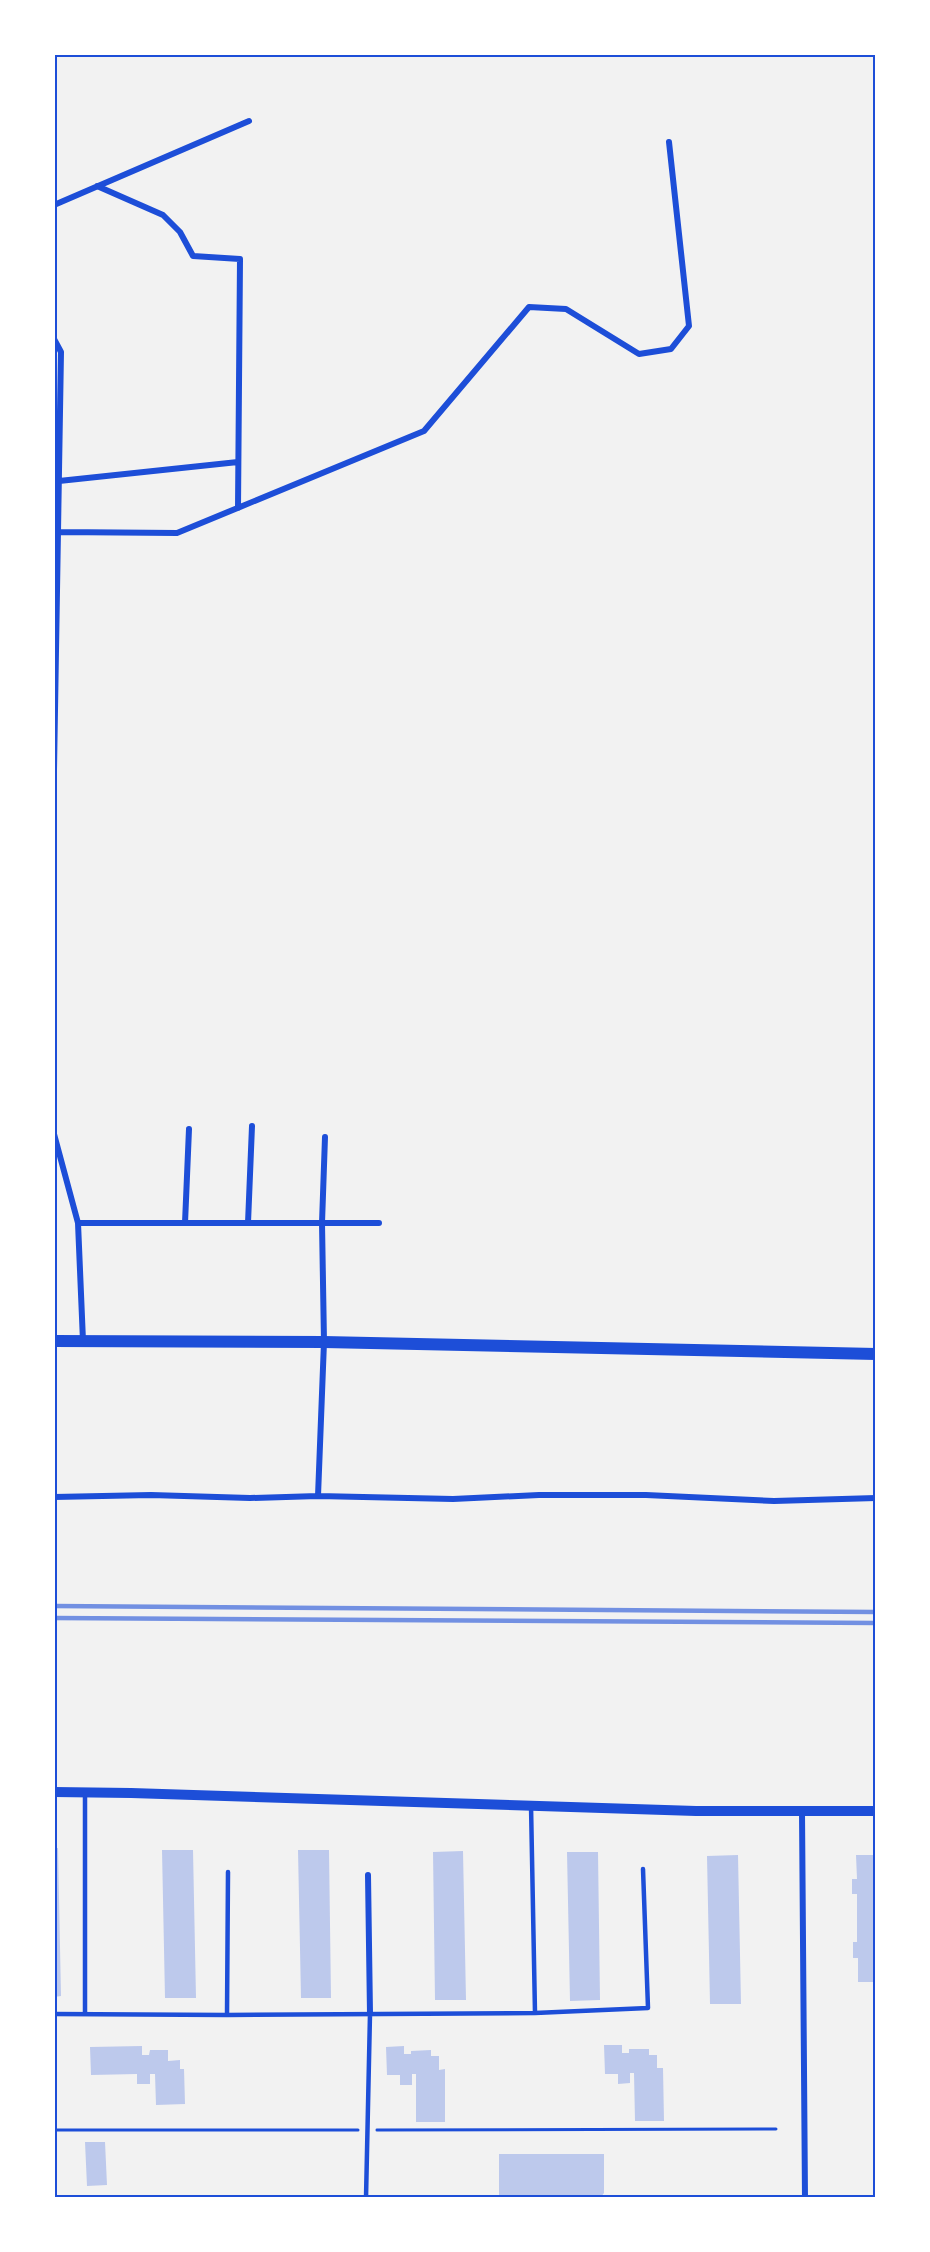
<svg xmlns="http://www.w3.org/2000/svg" width="930" height="2252" font-family="'Roboto Condensed',sans-serif">
	<style>
		.building { fill: #bdc9ec }
		.lines { fill: none; stroke-linecap: round; stroke-linejoin: round }
		.path { stroke: #1d4ed8; stroke-width: 3 }
		.service { stroke: #1d4ed8; stroke-width: 4.5 }
		.minor { stroke: #1d4ed8; stroke-width: 6 }
		.tertiary { stroke: #1d4ed8; stroke-width: 10 }
		.secondary { stroke: #1d4ed8; stroke-width: 12 }
		.rail { stroke: #7290e2; stroke-width: 4.5 }
		.neatline { fill: none; stroke: #1d4ed8; stroke-width: 2 }
	</style>
	<rect width="100%" height="100%" fill="#f2f2f2"/>
	<!-- building -->
	<path class="building" d="M54 1848H58L61 1996 54 1997Z
		M162 1850H193L196 1998H165Z
		M298 1850H329L331 1998H301Z
		M463 1851 466 2000H435L433 1852Z
		M567 1852H598L600 2000 570 2001Z
		M738 1855 741 2004H710L707 1856Z
		M856 1855H876V1982H858V1958H853V1942H857V1894H852V1879H857Z
		M604 2045H622V2053H629V2049H649V2055H657V2068H663L664 2121H635L634 2073H630V2083L618 2084V2074H605Z
		M142 2046V2055H149L150 2050H168V2061L180 2060V2069H184L185 2104 156 2105 155 2074H150V2084H137V2074L91 2075 90 2047Z
		M404 2046V2054H411V2051L431 2050V2056H439V2070L445 2069V2122H416V2074H412V2085H400V2075H387L386 2047Z
		M85 2142H105L107 2185 87 2186Z
		M499 2154H604V2193L600 2198H499Z"/>
	<g class="lines">
		<!-- path -->
		<path class="path" d="M54 2130H358
			M377 2130 776 2129"/>
		<!-- service -->
		<path class="service" d="M85 1792V2014
			M531 1805 535 2013 648 2008 643 1869
			M228 1872 227 2015 535 2013
			M54 2014 227 2015
			M366 2198 370 2014"/>
		<!-- minor -->
		<path class="minor" d="M97 186 163 215 180 232 193 256 240 259 238 508
			M54 205 249 121
			M54 339 61 352 54 770
			M59 481 238 462
			M58 532 177 533 424 431 529 307 566 309 639 354 671 349 689 326 669 142
			M54 1134 78 1223 83 1341
			M325 1137 322 1223 324 1342 318 1496 453 1499 539 1495H646L774 1501 876 1498
			M78 1223H379
			M185 1223 189 1129
			M248 1223 252 1126
			M54 1497 151 1495 250 1498 318 1496
			M802 1812 805 2198
			M368 1875 370 2014"/>
		<!-- tertiary -->
		<path class="tertiary" d="M54 1792 131 1793 696 1811H876"/>
		<!-- secondary -->
		<path class="secondary" d="M54 1341 324 1342 876 1354"/>
		<!-- rail -->
		<path class="rail" d="M54 1606 876 1612
			M54 1618 876 1623"/>
	</g>
	<!-- border -->
	<rect width="930" height="2252" fill="none" stroke="#ffffff" stroke-width="111"/>
	<rect x="56" y="56" width="818" height="2140" class="neatline"/>
</svg>
